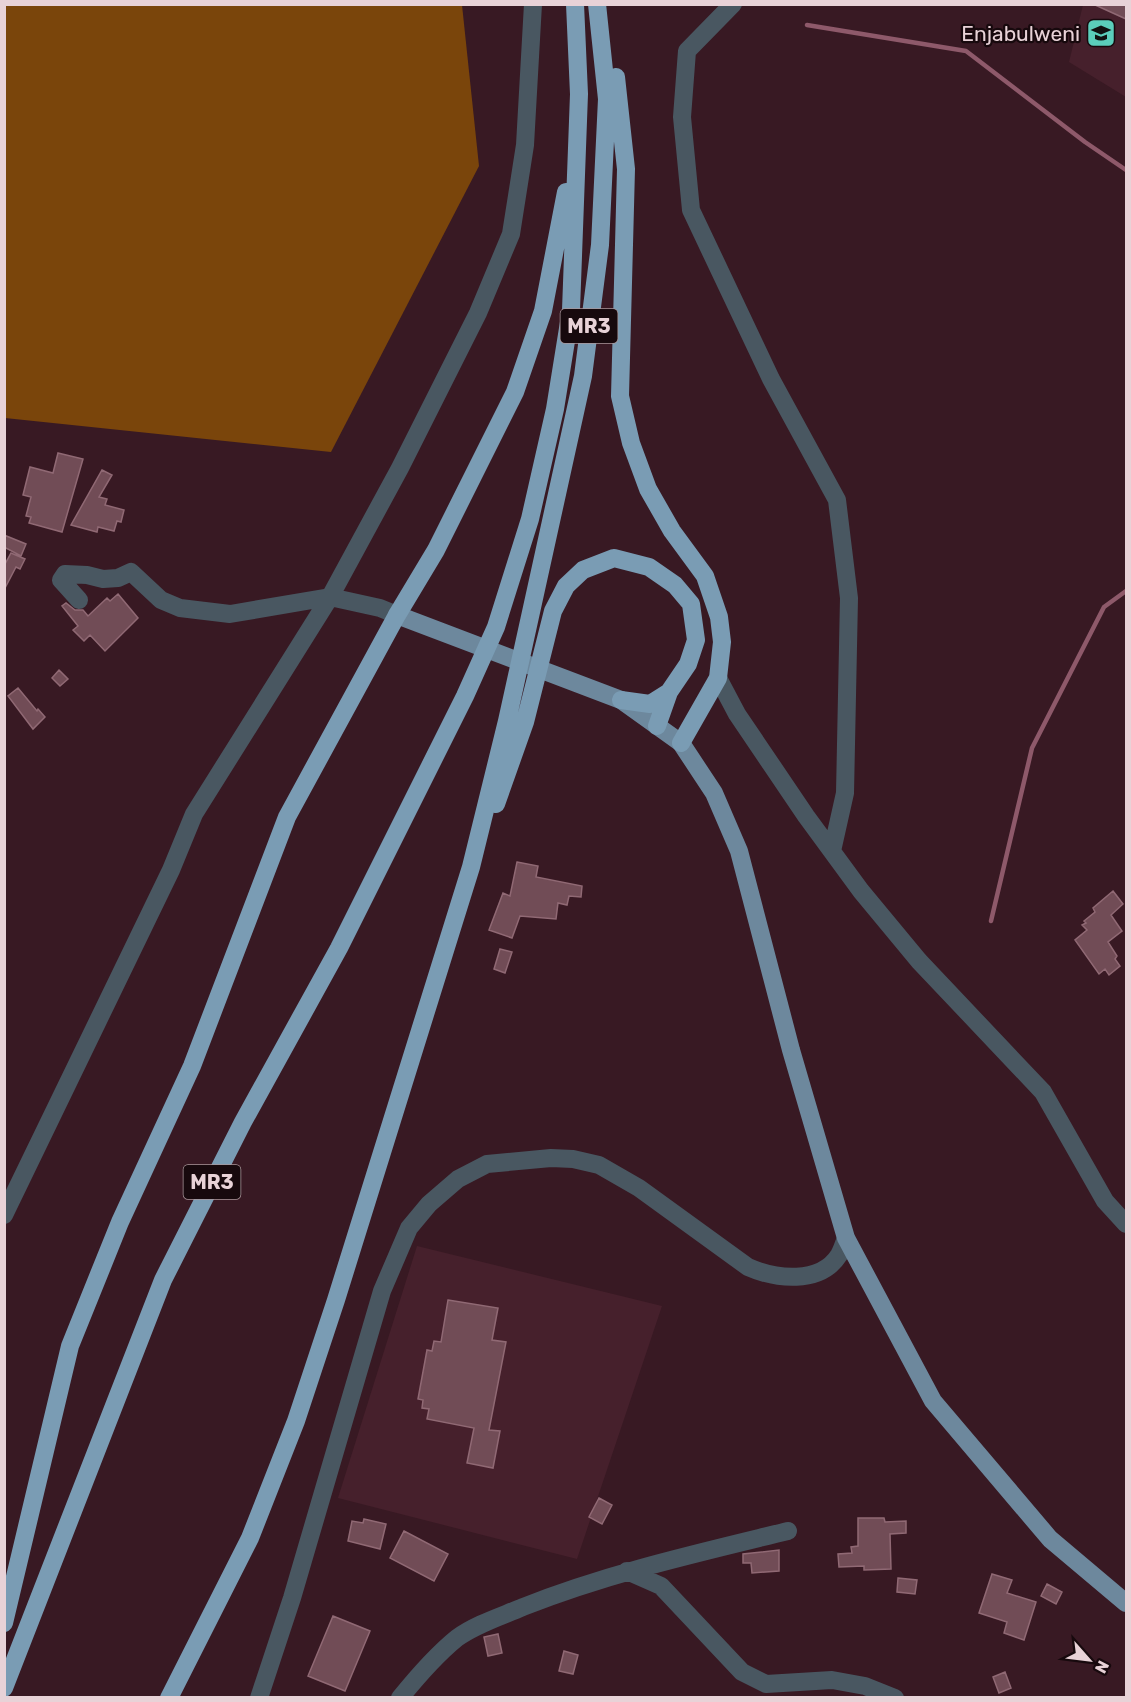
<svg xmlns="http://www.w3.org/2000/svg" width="1131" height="1702" font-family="Rubik,sans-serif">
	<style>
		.built { fill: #46202c }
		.forest { fill: #7a450b }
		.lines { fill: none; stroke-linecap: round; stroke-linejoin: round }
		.stream { stroke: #8e596a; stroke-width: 4.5 }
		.building { fill: #714c56; stroke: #906974; stroke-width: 1.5 }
		.minor { stroke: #495761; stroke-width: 18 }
		.major { stroke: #6d889d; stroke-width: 18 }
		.highway { stroke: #7a9cb4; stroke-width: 18 }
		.labels { text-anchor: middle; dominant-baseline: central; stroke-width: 4.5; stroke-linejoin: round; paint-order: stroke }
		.shield { fill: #17090d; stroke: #a9969a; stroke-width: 1.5 }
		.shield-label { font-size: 20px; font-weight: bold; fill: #e8d2d7 }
		.poi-label { font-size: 21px; fill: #e8d2d7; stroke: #17090d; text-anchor: end }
	</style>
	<rect width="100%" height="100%" fill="#381923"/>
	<!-- built -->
	<path class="built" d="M1083 5H1126V97L1069 62Z
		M417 1246 662 1306 577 1559 338 1498Z"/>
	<!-- forest -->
	<path class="forest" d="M5 4 462 5 479 166 331 452 5 418Z"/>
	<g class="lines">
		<!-- stream -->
		<path class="stream" d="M807 25 966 51 1085 142 1126 170
			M991 921 1032 748 1104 607 1126 591"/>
	</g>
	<!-- building -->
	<path class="building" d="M1093 4H1126V19Z
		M58 453 83 459 62 532 29 523 31 517 26 516 31 497 23 495 30 467 53 473Z
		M102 470 112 475 99 497 107 499 105 505 124 510 121 522 117 521 114 531 98 527 97 532 71 525Z
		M4 535 26 544 21 556 4 547Z
		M11 553 25 559 20 569 16 567 4 590V566Z
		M118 594 138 618 105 651 90 635 84 641 73 630 78 626 62 606 66 603 75 610H83L88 616 107 598 110 601Z
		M59 670 68 679 60 686 52 678Z
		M18 688 37 711 38 709 45 717 33 729 8 696Z
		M517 862 538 866 536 877 582 886 581 897 569 896 567 905 558 903 556 919 520 916 512 938 489 930 503 893 510 896Z
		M1113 891 1123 904 1111 915 1122 931 1108 942 1117 956 1115 959 1120 966 1109 975 1105 969 1099 974 1075 940 1087 930 1082 925 1086 923 1084 921 1095 912 1093 908Z
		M500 949 512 952 505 973 494 969Z
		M448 1300 498 1308 492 1340 506 1342 489 1430 500 1431 493 1468 467 1463 474 1428 427 1419 429 1409 422 1408 423 1400 418 1399 427 1350 432 1351 434 1341 441 1342Z
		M599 1498 612 1505 602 1524 589 1517Z
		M858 1518H884L885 1522 906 1521V1533L890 1534 891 1569 864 1570V1566L839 1567 838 1554 852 1553 851 1547 858 1546Z
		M364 1519 386 1524 380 1549 348 1541 352 1521 363 1523Z
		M404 1531 448 1554 434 1581 390 1558Z
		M779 1550V1571L752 1573 751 1563H743V1554Z
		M992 1574 1012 1580 1007 1593 1036 1602 1024 1640 1004 1633 1007 1622 979 1613Z
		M898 1578 917 1580 915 1594 897 1592Z
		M1047 1584 1062 1592 1056 1604 1041 1596Z
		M333 1616 370 1631 345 1691 308 1676Z
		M498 1634 502 1653 488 1656 484 1637Z
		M564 1651 578 1655 573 1674 559 1671Z
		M1005 1672 1011 1688 999 1693 993 1677Z"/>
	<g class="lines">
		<!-- minor -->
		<path class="minor" d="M733 4 687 51 682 117 691 210 771 379 837 500 849 598 845 793 832 851
			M79 600 61 580 65 574 87 575 103 579 118 578 131 572 161 600 180 608 230 614 330 597 380 608 397 615
			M718 678 737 714 806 816 861 891 919 961 1043 1092 1105 1201 1126 1224
			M4 1215 171 870 194 814 330 597 400 468 478 313 511 234 525 145 533 4
			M627 1571 661 1586 742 1672 766 1684 832 1680 865 1686 895 1698
			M259 1698 292 1598 382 1291 409 1228 429 1204 458 1179 487 1164 551 1158 573 1159 599 1165 639 1188 748 1267C775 1279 820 1285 839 1255 842 1250 844 1243 846 1238
			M400 1698C417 1677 436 1655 457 1638 476 1624 502 1616 523 1607 609 1573 698 1553 788 1531"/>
		<!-- major -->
		<path class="major" d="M397 615 621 700 681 743 714 793 739 851 791 1050 846 1238 933 1401 1050 1539 1126 1603"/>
		<!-- highway -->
		<path class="highway" d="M616 77 626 169 620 396 631 443 648 489 672 531 705 576 719 617 722 642 718 678 681 743
			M657 726 669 692
			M496 804 525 722 553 611 566 586 583 570 614 558 649 567 675 585 691 604 696 640 688 664 669 692 650 704 621 700
			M4 1623 70 1346 120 1222 192 1066 287 817 397 615 436 550 515 392 543 311 566 192
			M4 1688 163 1280 243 1122 339 948 465 696 496 627 530 519 555 409 571 310 579 94 575 4
			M169 1698 250 1538 296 1421 336 1300 471 867 507 721 583 376 600 245 607 99 597 4"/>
	</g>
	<!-- icons -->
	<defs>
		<g id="school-square" transform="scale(1.5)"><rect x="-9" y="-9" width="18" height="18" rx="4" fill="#5bcebb" stroke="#17090d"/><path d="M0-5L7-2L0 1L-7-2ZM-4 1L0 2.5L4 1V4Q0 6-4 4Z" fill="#111"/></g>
	</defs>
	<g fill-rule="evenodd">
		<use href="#school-square" x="1101" y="33"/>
	</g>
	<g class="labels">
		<!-- shield labels -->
		<g class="shield">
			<rect x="560.5" y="309" width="57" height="34" rx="4.5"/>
			<rect x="183.5" y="1165" width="57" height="34" rx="4.5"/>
		</g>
		<g class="shield-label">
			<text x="589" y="326">MR3</text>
			<text x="212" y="1182">MR3</text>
		</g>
		<!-- poi labels -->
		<g class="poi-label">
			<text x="1080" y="33">Enjabulweni</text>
		</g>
	</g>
	<!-- border -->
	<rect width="1131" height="1702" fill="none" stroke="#e8d2d7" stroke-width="12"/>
	<!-- north arrow -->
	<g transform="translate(1089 1660) rotate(118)" stroke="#17090d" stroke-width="4.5" paint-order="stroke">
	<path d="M0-4.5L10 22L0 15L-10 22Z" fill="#e8d2d7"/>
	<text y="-9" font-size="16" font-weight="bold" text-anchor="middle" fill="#e8d2d7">N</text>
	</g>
</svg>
